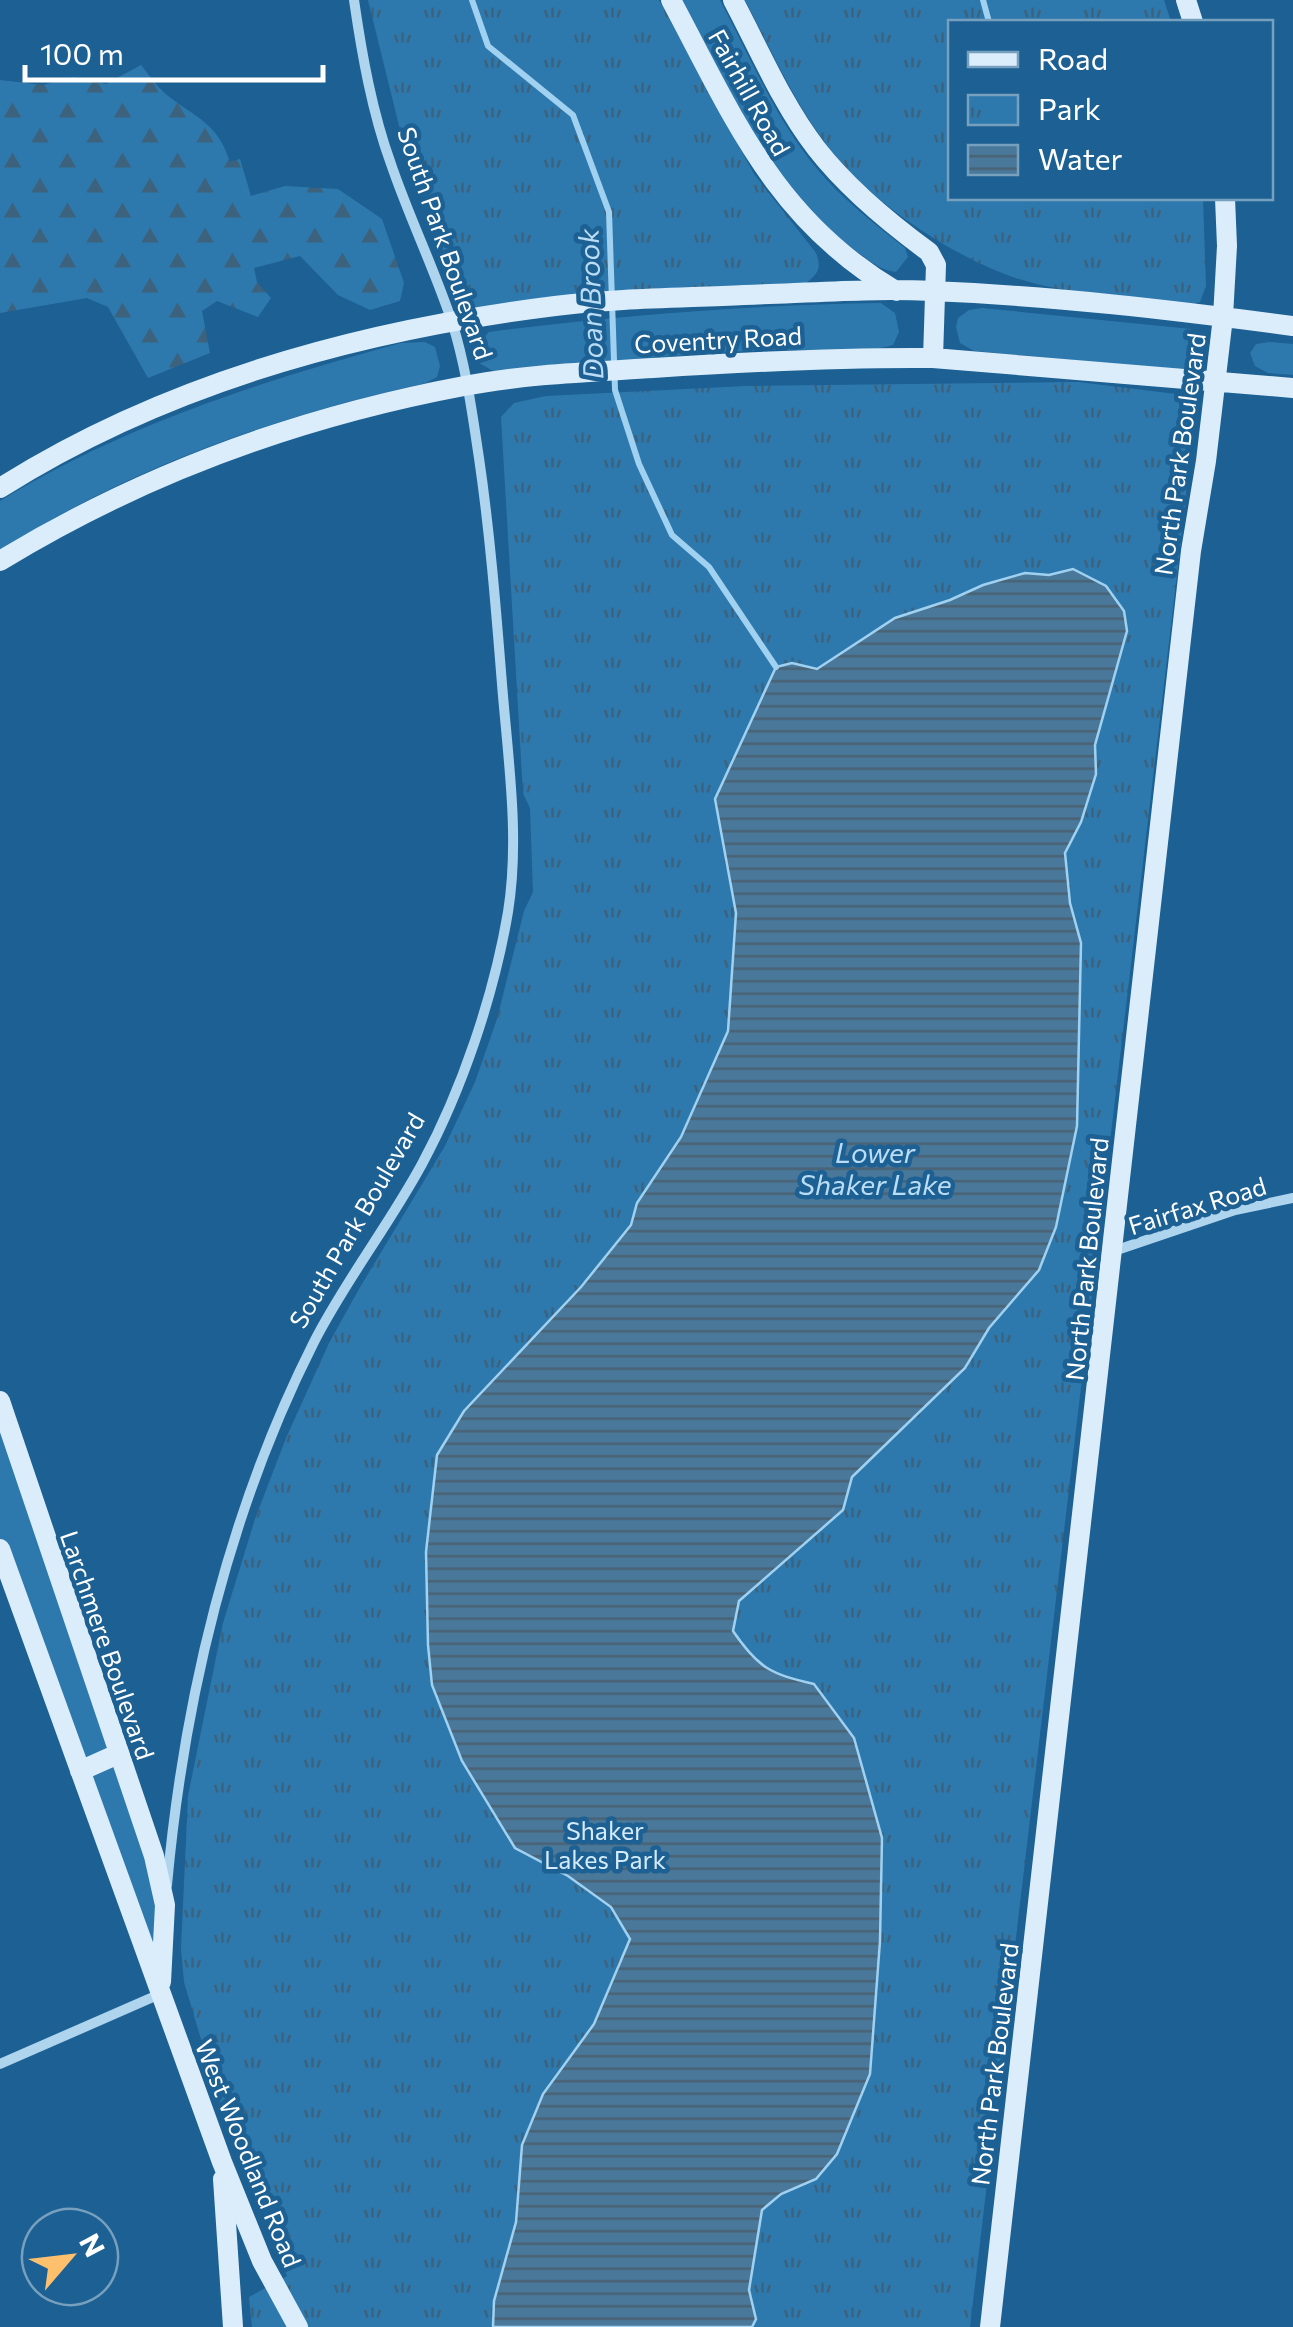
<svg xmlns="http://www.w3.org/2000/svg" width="1293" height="2327" font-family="Commissioner,sans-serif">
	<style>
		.grass { fill: #2d79ae }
		.forest { fill: url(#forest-firs) }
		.park { fill: url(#park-tufts) }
		.water { fill: url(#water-rules); stroke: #a1d1f0; stroke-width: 2.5 }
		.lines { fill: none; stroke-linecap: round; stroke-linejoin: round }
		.stream { stroke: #a1d1f0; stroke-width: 6 }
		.street { stroke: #aed4ee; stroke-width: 10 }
		.secondary { stroke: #dbedfa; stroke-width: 20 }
		.labels { text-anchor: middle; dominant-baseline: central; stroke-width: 9; stroke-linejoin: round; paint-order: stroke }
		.street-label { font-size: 25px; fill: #fff; stroke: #1d6093 }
		.park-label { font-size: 25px; fill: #d4ebfa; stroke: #1d6093 }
		.water-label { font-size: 28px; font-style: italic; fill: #baddf5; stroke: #1d6093 }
	</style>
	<defs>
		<pattern id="forest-firs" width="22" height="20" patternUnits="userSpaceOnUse" patternTransform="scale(2.5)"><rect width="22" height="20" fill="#2d79ae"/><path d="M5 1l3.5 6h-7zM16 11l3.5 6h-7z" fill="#3c627d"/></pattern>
		<pattern id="park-tufts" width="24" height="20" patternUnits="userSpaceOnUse" patternTransform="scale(2.5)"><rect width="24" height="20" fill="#2d79ae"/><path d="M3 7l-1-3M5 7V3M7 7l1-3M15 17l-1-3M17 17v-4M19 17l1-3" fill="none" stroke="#3c627d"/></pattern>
		<pattern id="water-rules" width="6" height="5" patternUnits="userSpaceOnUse" patternTransform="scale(2.5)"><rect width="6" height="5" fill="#49789b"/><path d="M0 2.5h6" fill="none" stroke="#4a6274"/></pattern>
	</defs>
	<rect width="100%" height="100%" fill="#1d6093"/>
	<!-- grass -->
	<path class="grass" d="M680 0H720C750 57 776 120 818 170 843 200 875 224 905 248L908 257 896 272C879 270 869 260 856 251 771 189 729 90 680 0Z
		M881 303 895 313 899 332 893 345C852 357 805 348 763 350 673 355 584 363 495 372L479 363 477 344 489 332C620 315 749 305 881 303Z
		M982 308 1191 329C1201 341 1198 354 1193 367L1181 370 974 351 960 343 956 327 958 318 969 310Z
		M425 342 435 347 440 366 437 377 426 383C277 416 129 467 0 551V501C123 425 262 381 401 343Z
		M1269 342 1293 344V375L1268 373 1255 366 1250 353 1256 344Z
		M0 1401 154 1856 160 1994 0 1549Z"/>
	<!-- forest -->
	<path class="forest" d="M141 65C149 75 157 87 167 95 197 119 217 122 230 162L240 159 251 196 285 186 338 189 382 219 404 283 400 301 370 310 338 295 300 256 254 268 257 282 271 298 258 317 217 301 202 311 210 353 148 378 108 307 87 298 0 313V80L43 85 73 77 106 84Z"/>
	<!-- park -->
	<path class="park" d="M368 0H659L754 174 816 253C822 268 818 274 806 283L656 289 480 309 468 304 449 266 407 158Z
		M745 0H1164L1171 22H951V198H1203L1206 286 1200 302 1184 306C1130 298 1071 295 1019 279 959 260 883 210 842 163 800 117 774 55 745 0Z
		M1078 382 1184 395 1188 403 1186 498 970 2327H252L249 2297 287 2276 220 2103 184 1982 181 1949 188 1796 223 1623 255 1519 286 1438 329 1343 359 1289 445 1146 475 1082 497 1019 524 911 533 892 530 808 523 793 501 417 514 403 546 396 746 386Z"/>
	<!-- water -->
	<path class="water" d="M1073 569 1106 586 1124 611 1127 631 1095 745 1096 774 1081 822 1065 853 1070 903 1081 943 1077 1126 1056 1227 1039 1270 989 1328 965 1368 852 1477 843 1510 739 1601 733 1631C759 1669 771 1674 814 1684L854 1738 882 1838 880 1941 870 2074 837 2154 816 2179 781 2194 762 2210 749 2290 756 2319 752 2327H493L494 2301 516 2222 522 2145 543 2094 594 2024 630 1939 611 1907 568 1876 515 1848 462 1761 432 1685 428 1645 426 1552 437 1455 464 1411 581 1287 631 1225 637 1203 681 1137 728 1031 736 913 715 799 776 667 792 663 817 669 895 618 950 600 983 585 1025 573 1049 575Z"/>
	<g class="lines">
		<!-- stream -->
		<path class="stream" d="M472 0 488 46 573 115 609 212 615 390 639 464 672 535 709 567 776 667
			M983 0 989 22"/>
		<!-- street -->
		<path class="street" d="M1114 1251 1235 1210 1293 1198
			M167 1885C184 1699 229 1510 314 1342 345 1281 389 1225 422 1164 462 1090 494 995 508 912 520 838 508 759 502 684 496 609 490 533 479 458 472 412 466 366 452 322 434 268 409 217 391 164 372 112 362 55 354 0
			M0 2064 160 1994"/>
		<!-- secondary -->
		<path class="secondary" d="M671 0C734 118 775 220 896 291
			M733 0C759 49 782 104 816 148 847 188 888 222 929 252L936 265 933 358
			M1186 0 1193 22
			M0 488C166 383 361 330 555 306 617 298 681 298 744 295 806 293 870 288 932 291 1053 296 1173 310 1293 326
			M0 561C144 473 299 417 464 386 526 374 590 372 653 368 746 362 839 357 933 358L1293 388
			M0 1401 154 1856 165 1905 161 1982
			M0 1549 222 2162 262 2261 298 2327
			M80 1771 118 1754
			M223 2179 233 2327
			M990 2327 1191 551 1206 461 1223 317 1227 246 1225 198"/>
	</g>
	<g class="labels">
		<!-- street labels -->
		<g class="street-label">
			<text transform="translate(750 92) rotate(61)">Fairhill Road</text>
			<text transform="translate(446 243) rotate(71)">South Park Boulevard</text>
			<text transform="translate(718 339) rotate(-3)">Coventry Road</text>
			<text transform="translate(1179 454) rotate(-82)">North Park Boulevard</text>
			<text transform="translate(1197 1205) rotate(-17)">Fairfax Road</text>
			<text transform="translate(356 1220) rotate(-60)">South Park Boulevard</text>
			<text transform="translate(1086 1259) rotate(-84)">North Park Boulevard</text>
			<text transform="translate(108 1645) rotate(71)">Larchmere Boulevard</text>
			<text transform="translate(994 2064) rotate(-83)">North Park Boulevard</text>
			<text transform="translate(249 2153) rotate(68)">West Woodland Road</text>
		</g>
		<!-- park labels -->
		<g class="park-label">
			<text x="605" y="1830">Shaker<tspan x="605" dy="29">Lakes Park</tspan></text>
		</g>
		<!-- water labels -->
		<g class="water-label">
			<text transform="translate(590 304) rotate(-92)">Doan Brook</text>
			<text x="875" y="1152">Lower<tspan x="875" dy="32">Shaker Lake</tspan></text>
		</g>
	</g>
	<!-- legend -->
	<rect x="948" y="20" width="325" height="180" fill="#1d6093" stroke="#77a0be" stroke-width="2.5"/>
	<rect x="968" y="52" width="50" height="15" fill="#dbedfa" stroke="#77a0be" stroke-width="2.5"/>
	<text x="1038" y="70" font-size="30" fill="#ffffff">Road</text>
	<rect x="968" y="95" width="50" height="30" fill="url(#park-tufts)" stroke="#77a0be" stroke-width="2.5"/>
	<text x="1038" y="120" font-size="30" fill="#ffffff">Park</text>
	<rect x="968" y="145" width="50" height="30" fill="url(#water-rules)" stroke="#77a0be" stroke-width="2.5"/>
	<text x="1038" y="170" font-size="30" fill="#ffffff">Water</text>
	<!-- north arrow -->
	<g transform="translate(70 2257) rotate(62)"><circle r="48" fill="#1d6093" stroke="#77a0be" stroke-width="2.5"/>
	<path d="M0-8L18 38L0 25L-18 38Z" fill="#fec06d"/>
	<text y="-15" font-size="28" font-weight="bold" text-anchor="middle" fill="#ffffff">N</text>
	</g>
	<!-- scale -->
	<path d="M25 65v15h298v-15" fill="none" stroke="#ffffff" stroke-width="5"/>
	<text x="40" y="65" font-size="30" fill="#ffffff" stroke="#1d6093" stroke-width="8" paint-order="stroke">100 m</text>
</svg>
